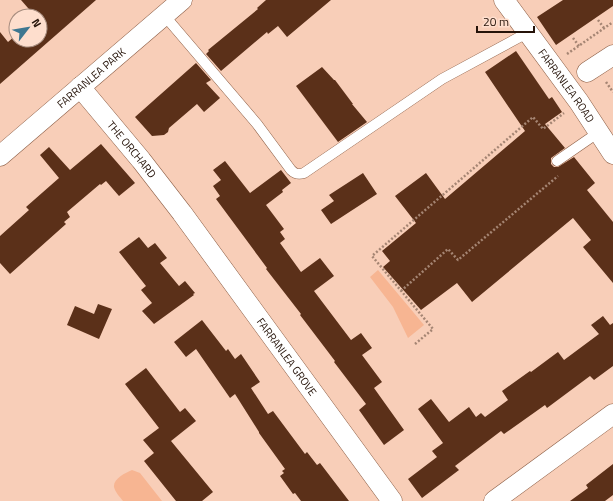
<svg xmlns="http://www.w3.org/2000/svg" width="613" height="501" font-family="'Titillium Web',sans-serif">
	<style>
		.green { fill: #f7b592 }
		.building { fill: #5b3019 }
		.lines { fill: none; stroke-linecap: round; stroke-linejoin: round }
		.service-casing { stroke: #8d5f46; stroke-width: 11 }
		.minor-casing { stroke: #8d5f46; stroke-width: 21 }
		.path { stroke: #a58573; stroke-width: 2.5; stroke-dasharray: 2 2; stroke-linecap: butt }
		.service { stroke: #fff; stroke-width: 10 }
		.minor { stroke: #fff; stroke-width: 20 }
		.labels { text-anchor: middle; dominant-baseline: central; stroke-width: 4; stroke-linejoin: round; paint-order: stroke }
		.street-label { font-size: 11px; fill: #251309; stroke: #fedecd }
	</style>
	<rect width="100%" height="100%" fill="#f8ceb8"/>
	<!-- green -->
	<path class="green" d="M378 270 424 325 408 338 393 307 370 277Z
		M132 470 140 473 162 501H123C120 497 115 492 114 487 113 479 125 473 132 470Z"/>
	<!-- building -->
	<path class="building" d="M21 0H96L0 84V32L8 42 16 35V40H40V16H35Z
		M266 0H331L287 37 278 26 268 34 267 32 221 71 206 54 209 51 208 50 258 9 257 8Z
		M563 0H613V6L556 45 537 17Z
		M516 51 549 99 552 97 562 112 545 124 565 148 551 158V164L554 167H558L574 157 595 183 587 190 613 222V283L583 247 591 240 573 218 472 302 457 283 421 310 383 267 390 261 382 251 416 223 395 196 426 173 445 199 525 131 485 72Z
		M196 63 211 80 206 83 220 98 204 112 197 104 169 128 168 132 164 135 152 136 135 117Z
		M322 67 334 80H335L353 104H352L367 122 338 142 296 86Z
		M101 144 135 183 119 196 106 181 101 185 100 184 67 212 70 217 64 222 66 224 10 274 0 263V236L29 210 26 207 59 178 40 155 49 147 70 170Z
		M225 161 250 193 281 170 291 183 282 190 283 192 266 205 284 229 280 232 285 239 280 243 301 272 320 258 334 276 314 291 351 340 361 333 372 348 362 355 382 382 374 388 404 430 384 445 359 410 366 404 334 362 335 361 300 315 301 314 266 269 267 268 216 199 220 196 213 186 221 180 213 170Z
		M363 173 377 194 331 224 321 210 334 201 329 195Z
		M139 237 148 248 155 243 167 258 160 263 179 286 185 281 195 293 193 294 194 295 154 324 142 311 152 303 141 290 146 286 119 252Z
		M98 304 112 309 99 339 67 325 75 306 94 314Z
		M603 316 610 325 613 323V366L594 380 590 376 547 408 545 405 504 434 501 431 455 466 459 470 422 498 408 479 437 457 432 451 443 443 418 409 431 399 449 422 469 407 476 417 481 413 485 417 508 400 502 391 530 371 531 372 558 352 564 360 599 334 591 325Z
		M202 320 226 351 228 349 235 359 241 354 260 382 251 388 268 414 273 411 305 454 307 452 317 465 320 463 349 501H301L295 493 293 494 280 476 284 473 282 471 285 469 259 433V432L235 394 230 398 196 349 186 357 174 342Z
		M146 368 180 412 185 408 196 421 171 441 213 492 202 501H176L144 461 154 453 143 440 159 428 125 384Z
		M613 464V495L605 501H570L588 488 586 485Z"/>
	<g class="lines">
		<!-- service casing -->
		<g class="service-casing">
			<path id="service" d="M164 15 257 124 291 170C295 174 298 175 304 173L442 79 527 33
				M557 161 599 132"/>
		</g>
		<!-- minor casing -->
		<g class="minor-casing">
			<g id="minor">
				<path id="s1" d="M504 0 579 102 613 154"/>
				<path d="M587 72 613 55"/>
				<path id="s2" d="M80 87 141 160 182 213 392 501"/>
				<path id="s3" d="M0 156 182 0"/>
				<path d="M494 501 613 414"/>
			</g>
		</g>
		<!-- path -->
		<path class="path" d="M598 20 604 28
			M573 38 579 46
			M567 54 613 22
			M606 82 613 92
			M401 291 448 249 458 260 558 176
			M415 344 433 329 372 256 533 117 543 129 564 113"/>
		<!-- service -->
		<use href="#service" class="service"/>
		<!-- minor -->
		<use href="#minor" class="minor"/>
	</g>
	<g class="labels">
		<!-- street labels -->
		<g class="street-label">
			<text stroke="none"><textPath href="#s3" startOffset="120">FARRANLEA PARK</textPath></text>
			<text stroke="none"><textPath href="#s1" startOffset="106">FARRANLEA ROAD</textPath></text>
			<text stroke="none"><textPath href="#s2" startOffset="81">THE ORCHARD</textPath></text>
			<text stroke="none"><textPath href="#s2" startOffset="340">FARRANLEA GROVE</textPath></text>
		</g>
	</g>
	<!-- north arrow -->
	<g transform="translate(28 28) rotate(59)"><circle r="19" fill="#fedecd" stroke="#a78d7f"/>
	<path d="M0-3L7 15L0 10L-7 15Z" fill="#3e7790"/>
	<text y="-6" font-size="11" font-weight="bold" text-anchor="middle" fill="#251309">N</text>
	</g>
	<!-- scale -->
	<path d="M477 26v6h57v-6" fill="none" stroke="#251309" stroke-width="2"/>
	<text x="483" y="26" font-size="12" fill="#251309" stroke="#fedecd" stroke-width="3" paint-order="stroke">20 m</text>
</svg>
